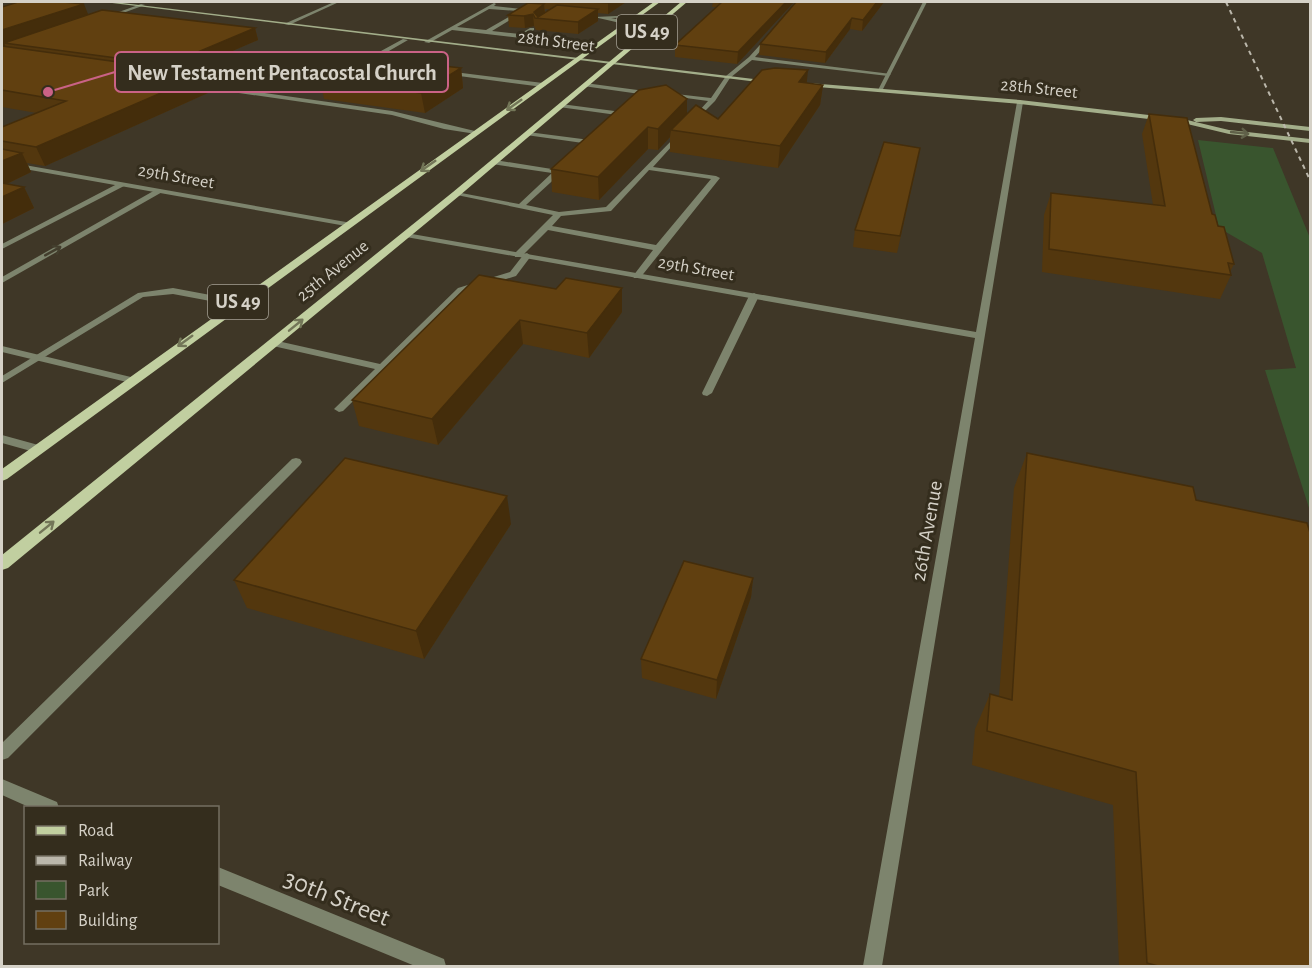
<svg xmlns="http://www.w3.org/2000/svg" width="1312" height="968" font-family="'Alegreya Sans',sans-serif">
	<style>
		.green { fill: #39552e }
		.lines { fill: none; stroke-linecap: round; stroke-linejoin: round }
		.lane { fill: #7d846d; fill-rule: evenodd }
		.street { fill: #7d846d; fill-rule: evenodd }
		.secondary { fill: #a3ae8a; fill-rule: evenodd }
		.primary { fill: #c1cfa0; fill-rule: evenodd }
		.rail { stroke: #bbb7ab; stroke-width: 2; stroke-dasharray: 4.5 4.5; stroke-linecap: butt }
		.wall { fill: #53370e; fill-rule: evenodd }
		.shaded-wall { fill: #442d0b }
		.building { fill: #614010; stroke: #442d0b; stroke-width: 1.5 }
		.oneway { stroke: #737658 }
		.oneway2 { stroke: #606149 }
		.oneway3 { stroke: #433e2d }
		.labels { text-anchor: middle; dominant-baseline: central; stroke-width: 6; stroke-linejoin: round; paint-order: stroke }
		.far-street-label { font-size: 18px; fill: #d5d1c7; stroke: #342d1d }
		.shield { fill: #342d1d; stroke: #a5a094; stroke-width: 1.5 }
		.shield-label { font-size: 20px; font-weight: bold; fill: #d5d1c7 }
		.street-label { font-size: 21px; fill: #d5d1c7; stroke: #342d1d }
		.near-street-label { font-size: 26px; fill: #d5d1c7; stroke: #342d1d }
		.leader { fill: none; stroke: #ca6286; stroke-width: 2 }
		.callout-dot { fill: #ca6286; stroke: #342d1d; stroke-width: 2 }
		.callout { fill: #342d1d; stroke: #ca6286; stroke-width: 2 }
		.callout-label { font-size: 22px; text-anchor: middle; font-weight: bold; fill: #d5d1c7 }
	</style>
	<rect width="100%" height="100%" fill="#3f3727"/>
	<!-- green -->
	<path class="green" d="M1198 140 1273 148 1310 238V511L1265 370 1296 368 1262 253 1219 228Z"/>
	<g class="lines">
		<!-- lane -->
		<path class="lane" d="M494 3 496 4 494 6 564 14 562 15 523 12 492 31 520 34 530 28H534V30L521 38 452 30 429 43 424 42ZM489 9 519 11 486 30 457 27Z
			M640 15 638 17 611 18 631 22 629 25 594 17Z
			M769 35 774 36 755 57 891 74 888 76 752 60 730 78 715 101 693 123 690 121 691 120 708 101 664 95 667 93 711 98 726 76 749 57Z
			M403 39 408 40 375 59 376 62 383 63V65L371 64 370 57Z
			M446 71 543 83 546 85 543 87 444 74Z
			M193 83 392 111 479 132 476 134 444 129 392 115 191 86Z
			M585 83 645 91 648 93 640 99 637 97 640 94 583 86Z
			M561 104 622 112 625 114 616 121 613 119 617 115 559 107 558 106Z
			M681 131 684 133 683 134 653 167 716 176 720 178 640 278H634L633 276 653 250 548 230 521 257H515V253L553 215 452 194 456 192 519 204 552 173 492 164V160H495L558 170 562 172 526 205 559 212 606 207ZM649 170 711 179 656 245 552 226 561 216 611 211Z
			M528 132 590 140 593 142 590 144 526 135V133Z
			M119 183 126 185 2 249V244Z
			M157 189 164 191 2 283V277Z
			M527 253 531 256 516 276 464 292 343 411 339 412 334 409 375 369 273 346 268 343 273 340 380 364 458 288 510 272 524 254Z
			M173 288 237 300 242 303 237 306 173 294 143 297 2 383V376L138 293Z
			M754 293 759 296 712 393 707 396 703 395 702 393 749 296Z
			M2 435 42 446 44 449 38 453 2 443Z
			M296 458 300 459 302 462 300 465 8 758 2 760V743L292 459Z"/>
		<!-- street -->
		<path class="street" d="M334 2H339L289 25 284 24Z
			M923 2H927L882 91 877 92Z
			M141 4 145 5 109 18 105 17Z
			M1020 100 1023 102 882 966H863L975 338 406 237 402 235 406 233 976 332 1017 102Z
			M2 161 346 222 350 224 346 226 2 165Z
			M2 346 135 378 136 380 131 383 2 352Z
			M2 779 57 802 59 808H31L2 795Z
			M218 867 444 959 446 966H415L218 885Z"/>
		<!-- secondary -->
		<path class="secondary" d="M104 2H114L770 81 767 83Z
			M808 83 1020 100 1183 119 1229 130 1310 139V143L1229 134 1183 123 1020 104 806 86Z
			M1221 117 1310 127V131L1221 121 1196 122 1193 120 1196 118Z"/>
		<!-- primary -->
		<path class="primary" d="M654 2H660L7 479 2 481V469Z
			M681 2H687L459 196 8 568 2 570V555L453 192Z"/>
		<!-- rail -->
		<path class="rail" d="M1226 2 1310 180"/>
	</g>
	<!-- wall -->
	<path class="wall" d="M540 2H626L608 14 598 13V21L578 34 536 30 534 26 525 28 509 27 508 15 540 4ZM545 9H551L545 13Z
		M713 2H794L737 64 675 57V45L716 7H712Z
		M796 2H884L862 31 850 29 825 63 759 55 760 44Z
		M2 7 255 28 258 40 193 68V70L188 72 205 74 210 92 45 166 27 163 31 172 7 184 24 187 34 208 2 224V127L37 113 2 107Z
		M461 68 463 88 425 113 324 99 320 79Z
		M807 83 823 85 820 105 778 168 670 152V137L658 150 648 149 599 200 552 192 551 169 687 99V114L718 119Z
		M1149 114 1218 226 1234 264 1230 272 1231 275 1220 299 1042 272 1044 215 1051 193 1153 205 1142 134Z
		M917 164 897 253 853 247 855 230Z
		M622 288V312L589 358 523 344 438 445 359 426 352 400 556 289Z
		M1027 453 1196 500 1311 966H1119L1113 805 972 765 975 729 990 694 999 697 1014 488Z
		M511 524 424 659 247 608 234 580Z
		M753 578 751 597 716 699 642 678 641 659Z"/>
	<!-- shaded-wall -->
	<path class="shaded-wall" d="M610 2H626L608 14V3Z
		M786 2H794L737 64 738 52Z
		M877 2H884L862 31 863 20Z
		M84 4 90 19 4 43 6 47 2 49V30Z
		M544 4 545 16 535 18 534 12Z
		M598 9V21L578 34V22Z
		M533 14 534 26 525 28 524 16Z
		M852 18 850 29 825 63 826 52Z
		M255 28 258 40 193 68V70L174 78 169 65 186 57Z
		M461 68 463 88 425 113 421 93Z
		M808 70 806 90 799 82Z
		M205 74 210 92 45 166 36 147Z
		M823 85 820 105 778 168 780 146Z
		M687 99V120L671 130 670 137 658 150V129Z
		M648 127V149L599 200 598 177Z
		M22 153 31 172 2 186V161Z
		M24 187 34 208 2 224V197Z
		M622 288V312L589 358 587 333Z
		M520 320 523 344 438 445 432 419Z
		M507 496 511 524 424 659 416 631Z
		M753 578 751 597 716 699 717 680Z"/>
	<!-- building -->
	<path class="building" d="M18 2H63L84 4 2 30V7Z
		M589 2H610L608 3Z
		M722 2H786L738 52 675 45Z
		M796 2H877L863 20 852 18 826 52 760 44Z
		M528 3 544 4 534 12 538 17 557 5 598 9 578 22 535 18 533 14 524 16 508 15Z
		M102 10 255 28 186 57H189L169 65 4 43Z
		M2 46 205 74 36 147 2 141V127L66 101 2 90Z
		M324 52 461 68 421 93 320 79Z
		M775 68 808 70 799 82 823 85 780 146 671 130 696 105 718 119 762 70Z
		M666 85 687 99 658 129 648 127 598 177 551 169 639 90Z
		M1149 114 1187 118 1212 214 1215 215 1218 226 1224 227 1234 264 1228 263 1231 275 1049 249 1051 193 1165 206Z
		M884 142 920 148 900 236 855 230Z
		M2 149 22 153 2 161Z
		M2 183 24 187 2 197Z
		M479 275 556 289 566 278 622 288 587 333 520 320 432 419 352 400Z
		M1027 453 1193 487 1196 500 1307 523 1311 536V966H1158L1147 963 1136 772 987 731 990 694 1012 700Z
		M345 458 507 496 416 631 234 580Z
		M684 561 753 578 717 680 641 659Z"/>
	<!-- one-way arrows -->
	<defs><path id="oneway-shaft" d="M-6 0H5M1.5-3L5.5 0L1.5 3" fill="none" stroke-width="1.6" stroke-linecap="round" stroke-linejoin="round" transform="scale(1.5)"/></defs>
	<g class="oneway">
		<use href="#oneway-shaft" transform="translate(514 105) rotate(145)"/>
		<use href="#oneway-shaft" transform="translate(428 166) rotate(145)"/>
		<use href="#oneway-shaft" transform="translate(296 325) rotate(-39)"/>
		<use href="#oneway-shaft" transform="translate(185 341) rotate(144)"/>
		<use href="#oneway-shaft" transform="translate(47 527) rotate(-39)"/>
	</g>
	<use class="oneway2" href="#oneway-shaft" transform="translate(1240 133) rotate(6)"/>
	<use class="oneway3" href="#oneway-shaft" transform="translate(53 251) rotate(-29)"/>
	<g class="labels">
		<!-- far-street labels -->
		<g class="far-street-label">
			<text transform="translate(556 42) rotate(7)">28th Street</text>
			<text transform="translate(1039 89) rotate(6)">28th Street</text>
			<text transform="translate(176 177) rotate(10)">29th Street</text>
			<text transform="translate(696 269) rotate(10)">29th Street</text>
			<text transform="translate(333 271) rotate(-39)">25th Avenue</text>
		</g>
		<!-- shield labels -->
		<g class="shield">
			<rect x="617" y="15" width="60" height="34" rx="4.5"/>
			<rect x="208" y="285" width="60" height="34" rx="4.5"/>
		</g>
		<g class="shield-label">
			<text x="647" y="32">US 49</text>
			<text x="238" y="302">US 49</text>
		</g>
		<!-- street labels -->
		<g class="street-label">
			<text transform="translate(927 531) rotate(-80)">26th Avenue</text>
		</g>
		<!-- near-street labels -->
		<g class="near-street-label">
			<text transform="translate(337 898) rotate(22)">30th Street</text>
		</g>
	</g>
	<!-- callouts -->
	<path class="leader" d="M48 92L115 72"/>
	<circle class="callout-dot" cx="48" cy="92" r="6"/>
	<rect class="callout" x="115" y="52" width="333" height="40" rx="6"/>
	<g class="callout-label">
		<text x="282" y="80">New Testament Pentacostal Church</text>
	</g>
	<!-- border -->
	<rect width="1312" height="968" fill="none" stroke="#d5d1c7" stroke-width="6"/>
	<!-- legend -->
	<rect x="24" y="806" width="195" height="138" fill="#342d1d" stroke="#746f61" stroke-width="1.5"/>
	<rect x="36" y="826" width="30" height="9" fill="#c1cfa0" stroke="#746f61" stroke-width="1.5"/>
	<text x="78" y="836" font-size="18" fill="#d5d1c7">Road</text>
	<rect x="36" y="856" width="30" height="9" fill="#bbb7ab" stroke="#746f61" stroke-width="1.5"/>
	<text x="78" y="866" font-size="18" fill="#d5d1c7">Railway</text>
	<rect x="36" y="881" width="30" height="18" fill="#39552e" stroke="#746f61" stroke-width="1.5"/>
	<text x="78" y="896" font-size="18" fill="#d5d1c7">Park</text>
	<rect x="36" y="911" width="30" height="18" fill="#614010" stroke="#746f61" stroke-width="1.5"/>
	<text x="78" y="926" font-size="18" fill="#d5d1c7">Building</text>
</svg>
